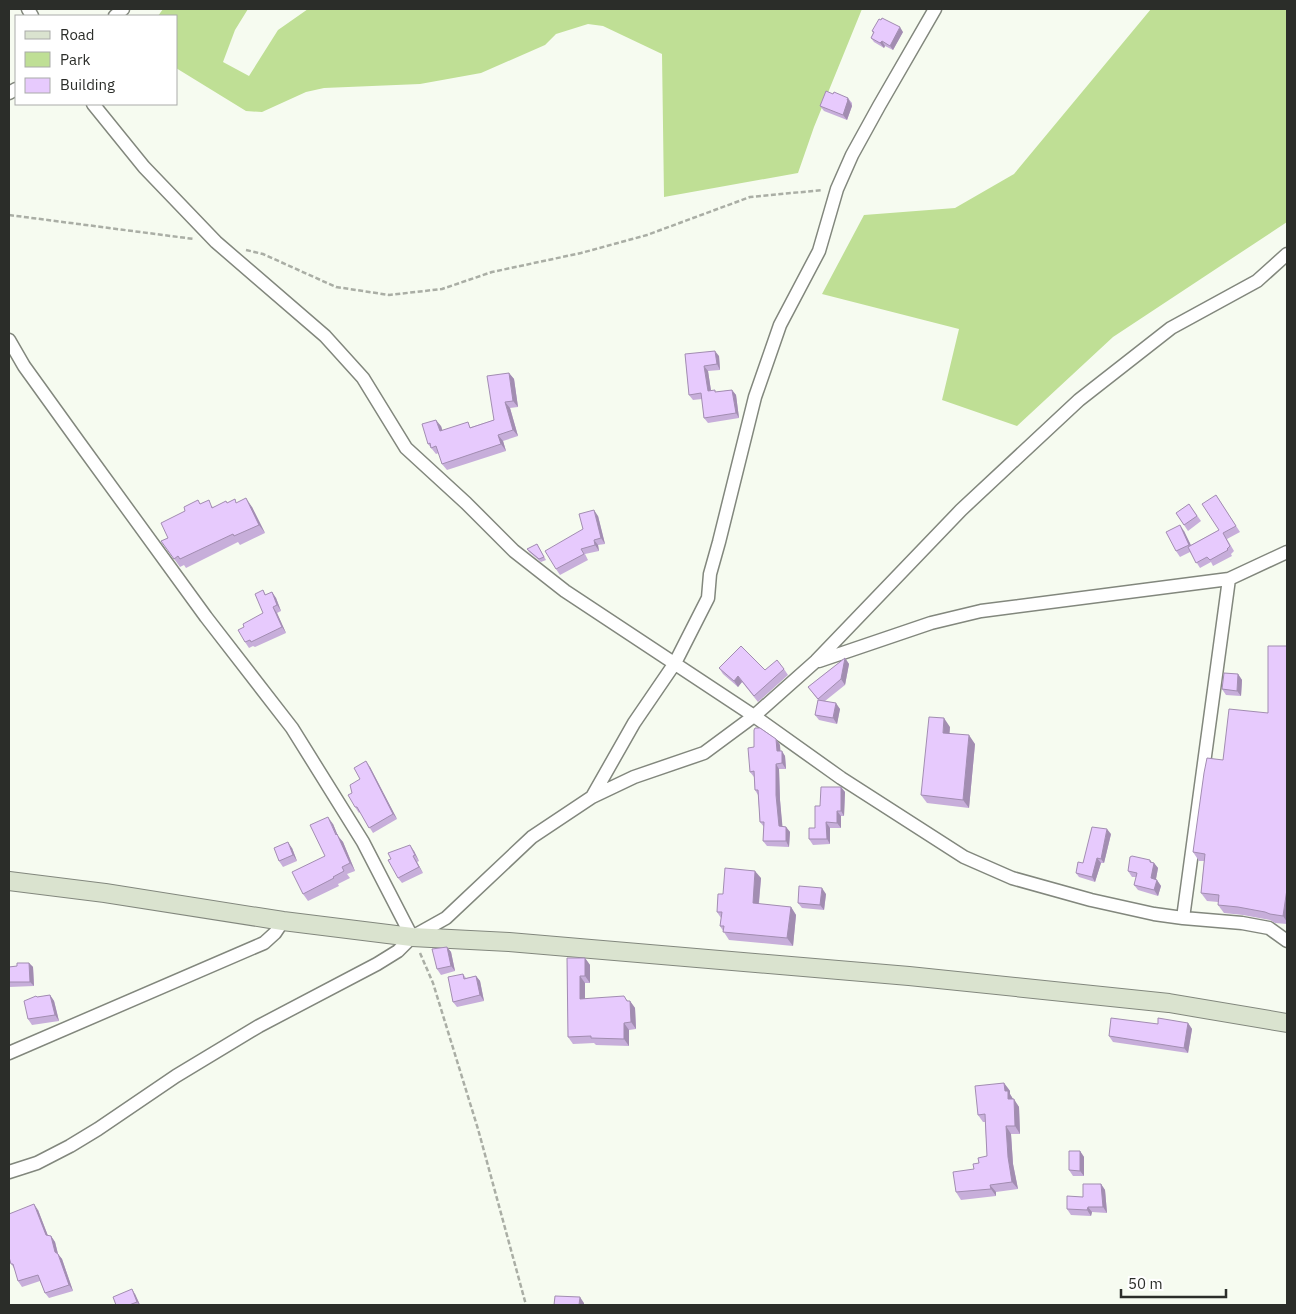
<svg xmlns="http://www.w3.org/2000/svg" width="1296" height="1314" font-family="'IBM Plex Sans',sans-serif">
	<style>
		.green { fill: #bfdf95 }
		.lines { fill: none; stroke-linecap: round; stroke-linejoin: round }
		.street-casing { stroke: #82877d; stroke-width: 15 }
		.secondary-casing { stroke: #82877d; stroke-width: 20 }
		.path { stroke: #aaaea5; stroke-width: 2.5; stroke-dasharray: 5 2.5; stroke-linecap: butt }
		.street { stroke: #fff; stroke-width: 12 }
		.secondary { stroke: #dae3cf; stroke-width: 18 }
		.wall { fill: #c7aeda }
		.shaded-wall { fill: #a28db1 }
		.building { fill: #e7cafd; stroke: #a28db1 }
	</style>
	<rect width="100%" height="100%" fill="#f6fbf0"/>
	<!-- green -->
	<path class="green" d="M163 9H248L235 30 223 62 249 76 278 30 308 9H862L814 127 798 173 664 197 662 54 603 26 588 24 556 34 545 45 481 73 420 84 324 88 306 92 262 112 246 111 176 68V16H158Z
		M1151 9H1287V222L1113 337 1017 426 942 400 959 329 822 294 864 215 955 208 1014 174Z"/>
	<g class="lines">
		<!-- street casing -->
		<g class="street-casing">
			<path id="street" d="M28 9 32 16
				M115 16 123 9
				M9 93 16 89
				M93 104 144 167 216 242 325 336 363 378 406 448 466 503 514 551 565 591 754 716 841 778 964 857 1012 878 1091 900 1154 914 1183 918 1242 923 1269 928 1287 941
				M9 340 24 366 78 441 206 617 292 728 363 842 412 937
				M819 661 931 623 981 611 1229 579 1287 552
				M592 797 634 723 675 663 708 598 710 574 719 542 755 397 780 325 819 251 837 189 852 155 879 106 935 9
				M1183 918 1229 579
				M9 1053 264 943 275 933 283 921
				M9 1172 37 1163 70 1146 98 1129 176 1076 259 1026 377 964 398 951 412 937 446 918 532 837 592 797 634 777 704 753 754 716 816 661 961 510 1079 400 1171 328 1257 281 1287 254"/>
		</g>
		<!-- secondary casing -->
		<g class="secondary-casing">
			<path id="secondary" d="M9 881 105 893 283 921 412 937 509 942 909 976 1169 1003 1287 1023"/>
		</g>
		<!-- path -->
		<path class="path" d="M9 215 194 239
			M246 250 263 254 336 287 389 295 442 289 492 272 581 253 647 235 750 197 823 190
			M420 953 433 983 478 1129 526 1305"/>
		<!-- street -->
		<use href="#street" class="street"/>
		<!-- secondary -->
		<use href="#secondary" class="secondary"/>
	</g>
	<!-- wall -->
	<path class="wall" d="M872 31 903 32 893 50 885 46 884 48 874 42 871 38 873 33Z
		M833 94 848 98 852 103V106L847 120 824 111 820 106Z
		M685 354 719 356 720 370 708 371 711 391 716 392 732 390 736 395 739 418 708 423 704 418 702 399 693 400 689 395Z
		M509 373 514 379 518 407 510 408 518 436 503 441 506 451 447 470 442 464 439 453 436 454 428 444 441 426 442 430 471 427 494 420Z
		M1216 495 1240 532 1227 539 1234 551 1231 554 1232 556 1213 566 1211 562 1200 568 1190 552 1180 557 1176 551 1184 531 1191 545 1219 530Z
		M198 500 200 504 214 507 227 503H237L252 507 265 533 240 545 238 542 186 568 184 565 180 567 161 541 168 538 185 511Z
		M1189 504 1201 521 1188 531 1176 513Z
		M598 516 605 544 598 545 599 551 585 554 588 560 560 575 556 569 583 529Z
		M537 544 546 560 541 562 529 552 527 549Z
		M263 590 266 595 272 592 276 598 281 611 277 613 286 633 255 647 253 646 249 648 245 642 244 627 263 613Z
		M1287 646V924L1275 923 1270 920 1243 915 1224 913 1218 905V902L1207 901 1201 893 1204 861H1199L1193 852 1223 760 1268 713Z
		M845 658 849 664 845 685 825 701 840 709 837 724 819 720 815 715 818 700 808 687Z
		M719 668 765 670 784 669 788 675 758 702 742 682 738 687 723 674Z
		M1238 674 1242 680 1241 696 1226 695 1222 689Z
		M950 727 949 733 975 744 969 808 927 803 921 795Z
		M776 739 780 745V751L785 756 786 769H779L780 800 782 826 786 827 790 832 789 847 767 846 763 841 764 827 760 822 758 795 755 790 754 777 750 772 754 747Z
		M370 767 397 819 373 833 360 812 359 813 355 807 360 779Z
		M841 787 845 792 844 816H841V828H830V844L813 845 809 839 815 828 820 806Z
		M333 824 338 836 343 842 355 871 347 874 350 878 338 884 339 886 308 901 303 894 325 856Z
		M1111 834 1104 863H1101L1095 882 1079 877 1076 873Z
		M292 848 297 861 283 867 279 861Z
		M414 851 419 861 417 862 423 873 402 883 398 878Z
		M1152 862 1154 863 1158 868 1156 879 1161 886 1158 896 1138 890 1134 885 1136 877H1132L1128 871Z
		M761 878 759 904 791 907 796 915 793 946 729 940 720 926 721 918 717 912 723 894Z
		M826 894 824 910 802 908 798 903Z
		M447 947 451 952 455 971 441 975 437 969Z
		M567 958H585L590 965V983H585V999L630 1001 635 1008 636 1029 629 1030V1046L596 1045 594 1043 573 1044 568 1037Z
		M29 963 33 967 34 986 9 987V967L17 966Z
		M463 974 466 978 476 976 480 981 484 1001 457 1007 453 1002Z
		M50 995 54 1001 59 1021 32 1025 28 1019 37 997Z
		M1188 1023 1192 1029 1188 1053 1113 1042 1109 1036 1158 1024Z
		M1004 1083 1010 1091V1094L1013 1099 1019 1107 1020 1134H1011L1013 1164 1018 1189 996 1192V1196L961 1200 956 1192 974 1169 987 1156 985 1122H983L978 1115Z
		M1080 1151 1084 1157V1176H1073L1069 1170Z
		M1101 1184 1105 1190 1107 1213 1092 1212 1091 1216 1071 1215 1067 1209Z
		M38 1210 48 1236H51L55 1242 58 1254 62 1259 73 1291 49 1298 45 1293 40 1281 22 1287 18 1281 15 1270 9 1260V1214Z
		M135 1294 140 1305H116Z"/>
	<!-- shaded-wall -->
	<path class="shaded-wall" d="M900 27 903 32 893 50 890 46Z
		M882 41 885 46 884 48 880 43Z
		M848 98 852 106 847 120 843 115Z
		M715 351 719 356 720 370 717 364Z
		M704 366 708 371 712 397 708 391Z
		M509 373 514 379 518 407 513 401Z
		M732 390 736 395 739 418 736 413Z
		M505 402 510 408 518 436 513 430Z
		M436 420 441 426 445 438 440 431Z
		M498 435 503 441 506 451 501 444Z
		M246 498 252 507 265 533 259 525Z
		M594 510 598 516 605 544 601 538Z
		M1180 525 1184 531 1193 550 1189 545Z
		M594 540 598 545 599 551 595 545Z
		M272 592 276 598 281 611 277 605Z
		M273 607 277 613 286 633 282 627Z
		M845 658 849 664 845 685 841 679Z
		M1238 674 1242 680 1241 696 1237 691Z
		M738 676 742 682 738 687 734 681Z
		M836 703 840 709 837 724 833 718Z
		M944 718 950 727 949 741 943 733Z
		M969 735 975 744 969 808 963 800Z
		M776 739 780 745 781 756 777 751Z
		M782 751 785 756 786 769 782 763Z
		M366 761 370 767 397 819 393 814Z
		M776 764 779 769 780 800 783 832 779 826 776 795Z
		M841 787 845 792 844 816 841 811Z
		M837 811 841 816V828L837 823Z
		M328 817 333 824 338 836 343 842 355 871 350 863Z
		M826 822 830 828V844L827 839Z
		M786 827 790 832 789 847 786 841Z
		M1107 829 1111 834 1104 863 1101 859Z
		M288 842 292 848 297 861 293 855Z
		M410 845 414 851 419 861 415 855Z
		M413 856 417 862 423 873 419 867Z
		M1097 858 1101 863 1095 882 1092 877Z
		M1150 860 1154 865V863L1158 868 1155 884 1151 878Z
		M755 871 761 878 758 911 753 903Z
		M1157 880 1161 886 1158 896 1154 890Z
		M822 888 826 894 824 910 820 905Z
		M1287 889V922L1283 916Z
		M791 907 796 915 793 946 787 938Z
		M447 947 451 952 455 971 451 966Z
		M585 958 590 965V983L585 976Z
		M29 963 33 967 34 986 30 982Z
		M476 976 480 981 484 1001 480 995Z
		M580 976 585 983V1006L580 999Z
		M50 995 54 1001 59 1021 55 1015Z
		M624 996 629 1003 630 1001 635 1008 636 1029 631 1022 627 1001Z
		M624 1023 629 1030V1046L624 1039Z
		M1188 1023 1192 1029 1188 1053 1184 1048Z
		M1004 1083 1010 1091V1094L1013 1099 1014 1107 1008 1099 1005 1091Z
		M1014 1099 1019 1107 1020 1134 1015 1126Z
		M1006 1126 1011 1134 1013 1164 1018 1189 1012 1182 1008 1157Z
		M1080 1151 1084 1157V1176L1080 1171Z
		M1101 1184 1105 1190 1107 1213 1103 1207Z
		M990 1185 996 1192V1196L991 1189Z
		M34 1204 38 1210 50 1241 46 1235Z
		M1088 1207 1092 1212 1091 1216 1087 1210Z
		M51 1236 55 1242 59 1258 55 1252Z
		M58 1254 62 1259 73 1291 69 1285Z
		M132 1289 135 1294 140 1305 137 1302Z
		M580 1297 584 1303V1305H579Z"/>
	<!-- building -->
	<path class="building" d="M882 18 900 27 890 46 882 41 880 43 871 38 874 32 872 31 879 19 881 20Z
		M826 91 833 94 834 92 848 98 847 100H848L843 115 820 106Z
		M715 351 717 364 704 366 708 391 715 390V392L732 390 736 413 704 418 701 393 689 395 685 354Z
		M509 373 513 401 505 402 513 430 498 435 501 444 442 464 436 446 431 448 430 443 428 444 422 424 436 420 440 431 468 422 470 428 494 420 487 376Z
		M1216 495 1236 526 1223 533 1230 546 1227 549 1228 550 1210 560 1207 557 1196 563 1188 547 1219 530 1202 504Z
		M246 498 259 525 234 536 233 534 180 559 178 556 174 559 161 541 168 538 161 523 185 511 184 507 198 500 200 504 209 500 212 508 226 501 227 503 235 499 236 503Z
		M1189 504 1197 516 1184 525 1176 513Z
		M594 510 601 538 594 540 595 545 581 549 584 554 556 569 545 551 583 529 579 514Z
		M1180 525 1189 545 1176 551 1166 532Z
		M537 544 544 557 539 559 527 549Z
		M263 590 265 595 272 592 277 605 273 607 282 627 251 642 250 640 245 642 238 630 244 627 243 624 263 613 255 594Z
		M741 646 765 670 777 660 784 669 754 696 738 676 734 681 719 668Z
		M1268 646H1287V889L1283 916 1270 914 1265 912 1238 907 1218 905 1219 895 1201 893 1205 854 1193 852 1204 773 1207 758 1223 760 1229 709 1268 713Z
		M845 658 841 679 818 699 808 687Z
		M1224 673 1238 674 1237 691 1222 689Z
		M818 700 836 703 833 718 815 715Z
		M929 717 944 718 943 733 969 735 963 800 921 795Z
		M755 728H760L776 739 777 751H782V763L776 764V795L779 826 786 827V841H763L764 822H760L758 790H755L754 771 750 772 748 748 754 747V730Z
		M366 761 393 814 369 828 357 807H355L348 795 352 793 350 785 360 779 354 768Z
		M821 787H841V811H837V823L826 822 827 839H809V828H815V806H820Z
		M328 817 336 835 337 834 350 863 342 867 344 871 333 877 334 878 303 894 292 872 325 856 310 825Z
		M1092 827 1107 829 1101 859 1097 858 1092 877 1076 873 1078 862 1083 863Z
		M288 842 293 855 279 861 274 848Z
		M410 845 415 855 413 856 419 867 398 878 388 860 391 859 388 853Z
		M1132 856 1150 860V862L1154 863 1151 878 1157 880 1154 890 1134 885 1137 873 1128 871 1130 857Z
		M725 868 755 871 753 903 791 907 787 938 723 932 724 926H720L722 912H717L718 894H723Z
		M799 886 822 888 820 905 798 903Z
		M447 947 451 966 437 969 432 949Z
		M567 958H585V976H580V999L624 996 627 1001H630L631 1022 624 1023V1039L591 1038V1036L568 1037Z
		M17 963H29L30 982H9V967L17 966Z
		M463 974 464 979 476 976 480 995 453 1002 448 977Z
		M50 995 55 1015 28 1019 24 1001 36 996 37 997Z
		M1111 1018 1158 1024V1018L1188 1023 1184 1048 1109 1036Z
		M1004 1083 1005 1091H1008V1099H1014L1015 1126H1006L1008 1157 1012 1182 990 1185 991 1189 956 1192 953 1172 974 1169 973 1164 979 1163 978 1158 987 1156 985 1114 978 1115 975 1086Z
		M1069 1151H1080V1171L1069 1170Z
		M1083 1184H1101L1103 1207H1088L1087 1210 1067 1209V1196L1083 1197Z
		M34 1204 46 1235 51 1236 55 1252 58 1254 69 1285 45 1293 38 1275 18 1281 13 1264H11L9 1257V1214Z
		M132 1289 137 1302 129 1305H116L113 1297Z
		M555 1296 580 1297 579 1305H554Z"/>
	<!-- border -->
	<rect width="1296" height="1314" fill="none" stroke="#2b2d29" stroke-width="20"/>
	<!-- legend -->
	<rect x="15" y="15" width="162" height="90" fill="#ffffff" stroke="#aaaba9"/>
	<rect x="25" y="31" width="25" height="8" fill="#dae3cf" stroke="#aaaba9"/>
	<text x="60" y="40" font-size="15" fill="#2b2d29">Road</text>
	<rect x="25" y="52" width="25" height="15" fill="#bfdf95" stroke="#aaaba9"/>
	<text x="60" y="65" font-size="15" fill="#2b2d29">Park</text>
	<rect x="25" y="78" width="25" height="15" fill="#e7cafd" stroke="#aaaba9"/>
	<text x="60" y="90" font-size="15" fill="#2b2d29">Building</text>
	<!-- scale -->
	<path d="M1121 1289v8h105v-8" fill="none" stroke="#2b2d29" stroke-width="2.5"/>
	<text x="1128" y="1289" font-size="15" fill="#2b2d29" stroke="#ffffff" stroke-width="4" paint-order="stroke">50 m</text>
</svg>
